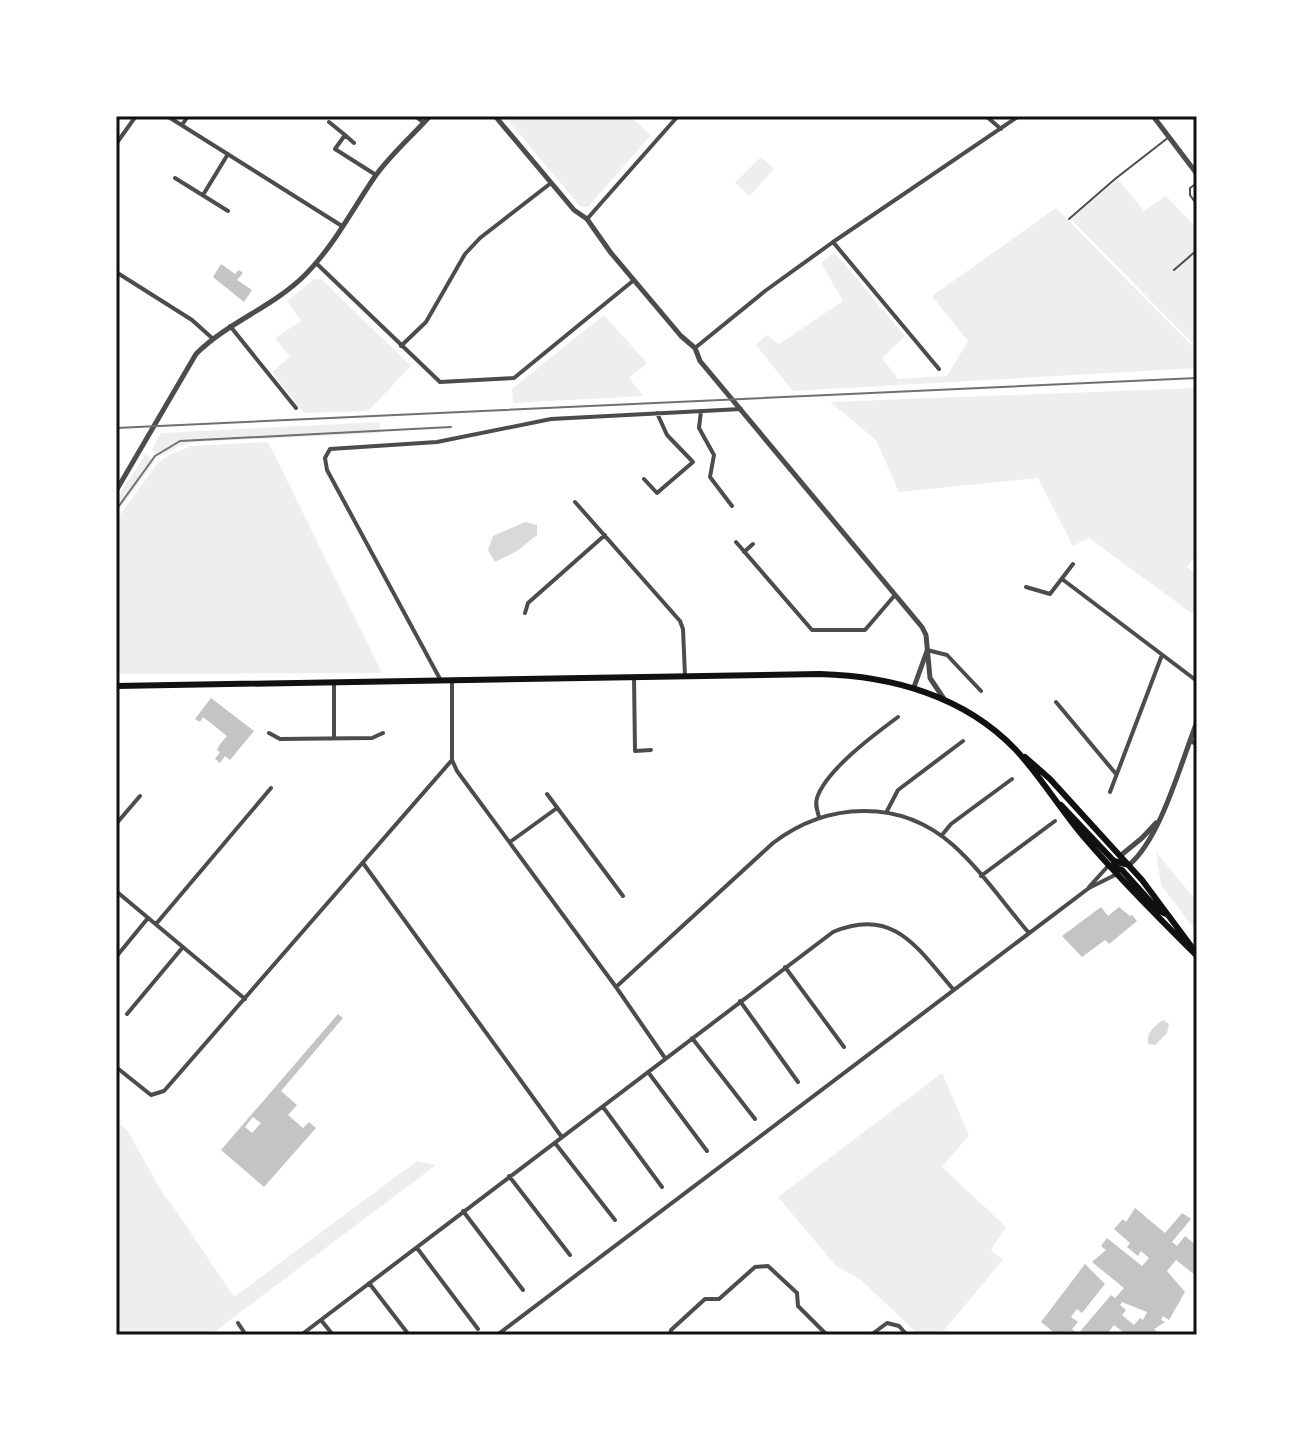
<svg xmlns="http://www.w3.org/2000/svg" width="1313" height="1451" font-family="Barlow,sans-serif">
	<style>
		.green { fill: #eee }
		.water { fill: #d9d9d9 }
		.building { fill: #c4c4c4; fill-rule: evenodd }
		.lines { fill: none; stroke-linecap: round; stroke-linejoin: round }
		.service { stroke: #4c4c4c; stroke-width: 2 }
		.minor { stroke: #4c4c4c; stroke-width: 4 }
		.tertiary { stroke: #4c4c4c; stroke-width: 5 }
		.secondary { stroke: #111; stroke-width: 6 }
		.tram { stroke: #707070; stroke-width: 2 }
		.rail { stroke: #707070; stroke-width: 2 }
		.neatline { fill: none; stroke: #111; stroke-width: 3 }
	</style>
	<rect width="100%" height="100%" fill="#fff"/>
	<!-- green -->
	<path class="green" d="M504 116H629L651 135 588 207H581Z
		M761 157 774 169 750 196 735 183Z
		M1118 179 1144 211 1166 196 1197 228V338L1192 343 1071 219Z
		M1056 208 1191 345 1197 340V368L793 391 756 345 766 335 779 344 843 301 821 263 834 252 905 336 882 358 898 379 947 376 968 341 932 296Z
		M314 279H321L411 366 368 411 304 413 272 372 290 357 275 338 301 321 287 301Z
		M604 315 647 363 629 378 643 396 513 403 512 389Z
		M1197 388V554L1187 567 1197 575V617L1089 538 1073 546 1038 478 899 492 876 440 830 402Z
		M380 422V433L195 442 179 446 161 456 152 450 161 433Z
		M268 442 382 673 116 674V520L157 464 167 456 191 446Z
		M146 454 155 461 116 514V499Z
		M1156 852 1197 902V932L1161 885Z
		M942 1073 969 1135 942 1167 1006 1227 991 1250 1003 1260 940 1335H919L860 1279 836 1266 778 1197Z
		M116 1121 127 1130 166 1199H168L234 1297 417 1161 436 1165 210 1335H116Z"/>
	<!-- water -->
	<path class="water" d="M525 522 537 525V535L517 551 495 562 488 550 493 536Z
		M1163 1020 1169 1024 1167 1033 1155 1045 1148 1044C1146 1033 1154 1026 1163 1020Z"/>
	<!-- building -->
	<path class="building" d="M221 264 235 274 239 270 243 273 237 280 252 290 244 302 213 277Z
		M211 698 254 731 230 760 225 756 220 763 215 759 220 752 217 750 220 744 227 736 203 717 200 722 195 719Z
		M1101 907 1108 916 1119 907 1130 916 1132 915 1137 921 1109 944 1105 940 1082 957 1062 936Z
		M338 1014 343 1018 281 1091 297 1105 288 1115 303 1128 309 1122 316 1128 264 1187 221 1150ZM253 1117 261 1123 252 1133 245 1127Z
		M1135 1208 1165 1233 1182 1213 1191 1219 1172 1242 1177 1246 1185 1236 1197 1246 1195 1275 1176 1260 1167 1271 1185 1292 1169 1320 1163 1316 1161 1320 1165 1322 1154 1329 1161 1335H1127L1114 1325 1106 1335H1072L1067 1331 1063 1335H1057L1041 1322 1085 1264 1105 1284 1082 1313 1077 1309 1071 1317 1078 1322 1072 1329 1078 1334 1111 1295 1115 1298 1124 1288 1092 1262 1106 1250 1101 1246 1107 1238 1142 1266 1149 1258 1141 1251 1138 1256 1127 1247 1130 1243 1114 1229 1123 1219 1126 1222ZM1122 1302 1147 1312 1143 1320 1140 1318 1134 1325 1122 1315 1126 1310 1120 1305Z"/>
	<g class="lines">
		<!-- service -->
		<path class="service" d="M1197 183 1190 188V195L1197 205
			M1069 219 1115 179 1169 137
			M1174 270 1197 250"/>
		<!-- minor -->
		<path class="minor" d="M167 116 342 226
			M415 116 424 123
			M986 116 1001 129
			M329 122 345 135 335 149 376 175
			M182 125 188 116
			M345 135 354 143
			M116 144 136 116
			M175 178 228 211
			M203 195 228 154
			M587 219 678 116
			M833 242 939 369
			M316 263 440 382 514 378 634 280
			M116 272 192 320 212 338
			M230 326 296 408
			M401 346 426 322 465 254 480 238 551 183
			M695 348 765 291 833 242 1019 116
			M701 411 699 428 714 455 710 477 732 506
			M644 479 657 493 693 462 667 435 657 413
			M575 502 680 621 683 629 685 676
			M736 542 812 630H865L895 595
			M744 552 753 544
			M1062 579 1197 681
			M1026 587 1050 594 1073 564
			M525 613 528 603 605 535
			M927 650 947 655 981 691
			M634 677 635 751 651 750
			M440 679 327 470 325 458 330 449 437 442 551 419 741 409
			M452 681V760L457 771 616 987 665 1058
			M1056 702 1116 774
			M269 733 280 739 372 738 383 733
			M334 737V683
			M1190 740 1197 745
			M1110 792 1162 655
			M547 794 623 896
			M887 811 898 790 963 741
			M819 817C817 810 815 805 817 798 826 770 875 734 898 717
			M116 824 140 796
			M942 835 951 824 1012 779
			M510 842 557 808
			M363 863 561 1136
			M981 876 1055 821
			M1089 887 1109 865
			M116 891 245 999
			M156 924 271 788
			M116 957 148 918
			M785 967 844 1047
			M616 987 773 843C827 802 900 798 953 845 981 870 1004 904 1029 933
			M740 1001 798 1082
			M127 1014 183 947
			M692 1038 755 1119
			M116 1067 151 1095 164 1091 452 760
			M648 1072 707 1151
			M603 1107 662 1187
			M555 1143 615 1220
			M509 1176 570 1255
			M463 1211 523 1290
			M417 1248 478 1329
			M369 1283 409 1335
			M321 1320 333 1335
			M238 1323 246 1335
			M301 1335 833 932C894 906 918 949 953 989
			M497 1335 1089 888 1117 874
			M670 1335 671 1330 705 1299H719L755 1267 768 1266 797 1293 798 1306 827 1335
			M871 1335 887 1323 899 1326 907 1335
			M1195 1335 1197 1333"/>
		<!-- tertiary -->
		<path class="tertiary" d="M495 116 574 210 587 219 611 253 681 336 695 348 700 361 922 627 926 635 930 678 944 699
			M1153 116 1197 174
			M116 491 196 354C228 322 273 307 305 275 334 246 353 208 376 175 392 153 412 136 430 116
			M914 687 927 651
			M1120 856 1142 838 1156 823
			M1129 865C1161 838 1181 762 1197 722"/>
		<!-- secondary -->
		<path class="secondary" d="M116 686 820 674C892 676 964 696 1015 749 1039 774 1060 809 1083 836 1119 878 1158 917 1197 956
			M1025 757 1050 779 1142 880 1194 950
			M1061 805 1114 861 1129 865
			M1109 865 1122 870 1158 910 1166 914"/>
		<!-- tram -->
		<path class="tram" d="M116 510 155 456 180 441 451 427"/>
		<!-- rail -->
		<path class="rail" d="M116 428 1197 378"/>
	</g>
	<!-- border -->
	<rect width="1313" height="1451" fill="none" stroke="#ffffff" stroke-width="236"/>
	<rect x="118" y="118" width="1077" height="1215" class="neatline"/>
</svg>
